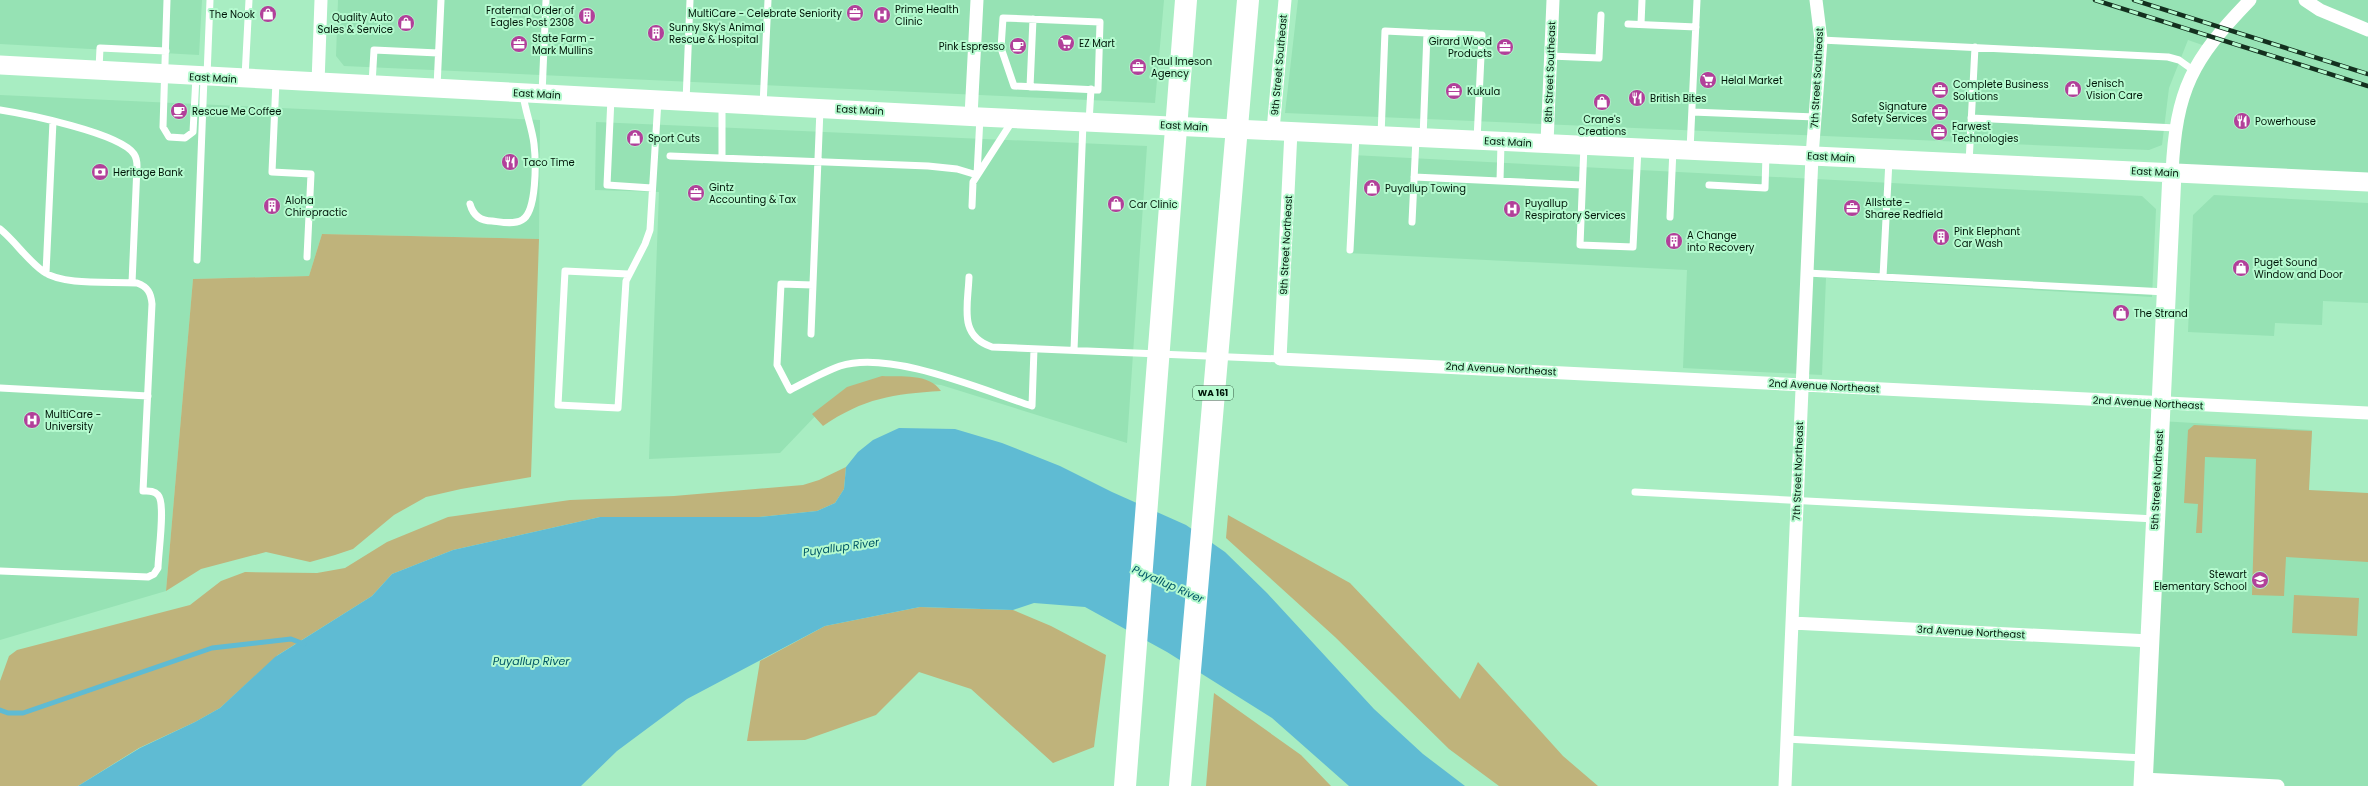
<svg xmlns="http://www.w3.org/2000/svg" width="2368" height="786" font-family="Poppins,sans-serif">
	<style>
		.built { fill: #96e2b4 }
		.green { fill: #bfb37b }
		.water { fill: #5fbbd3 }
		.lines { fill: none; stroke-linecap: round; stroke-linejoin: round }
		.stream { stroke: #5fbbd3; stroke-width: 5 }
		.lane { stroke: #fff; stroke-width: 7 }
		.street { stroke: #fff; stroke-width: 13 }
		.secondary { stroke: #fff; stroke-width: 19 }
		.highway { stroke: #fff; stroke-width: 22 }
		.rail-casing { stroke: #14301f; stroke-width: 4.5 }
		.rail { stroke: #b5facf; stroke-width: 3; stroke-dasharray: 9; stroke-linecap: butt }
		.labels { text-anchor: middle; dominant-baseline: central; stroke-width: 4; stroke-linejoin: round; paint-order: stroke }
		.shield { fill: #b5facf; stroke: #365b44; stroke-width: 1 }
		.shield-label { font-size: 9px; font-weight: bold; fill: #001709 }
		.poi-label { font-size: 10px; fill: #001709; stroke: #b5facf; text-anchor: start }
		.street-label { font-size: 10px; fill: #001709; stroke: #b5facf }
		.water-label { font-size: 11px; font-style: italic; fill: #015667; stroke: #b5facf }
	</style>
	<rect width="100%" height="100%" fill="#a8edc2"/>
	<!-- built -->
	<path class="built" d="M0 0H202L199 55 0 44Z
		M338 0H1164L1155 103 344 66 336 56Z
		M1298 0H2368V182L2172 173 2176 123 2208 47 2188 40 2169 88 2162 145 2149 150 1285 113Z
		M0 95 540 120 539 239 322 234 309 276 193 279 166 591 0 640Z
		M596 122 1147 146 1127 443 941 385 884 379 822 409 780 453 649 459 659 192 595 190Z
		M1352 155 2142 196 2156 209 2152 297 1826 278 1822 375 1683 368 1687 270 1347 253Z
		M2214 195 2368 203V303L2323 301 2322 325 2275 323 2274 336 2188 332 2193 215Z
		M2160 421 2312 430 2308 491 2368 495V786H2278L2143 779Z"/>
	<!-- green -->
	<path class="green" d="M322 234 539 239 531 477 461 489 426 497 394 515 353 549 335 555 310 562 266 552 201 569 166 591 193 279 309 276Z
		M882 376C901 377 929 373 941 391 893 394 864 398 823 426L812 414 847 387Z
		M2194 425 2312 431 2309 490 2368 493V562L2286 557 2284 596 2252 595 2256 459 2205 457 2202 533H2196L2198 504 2184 503 2188 430Z
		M846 467 844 489 835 503 817 511 759 517H600L453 550 392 574 372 596 278 655 220 708 195 722 139 748 78 786H0V681L9 656 17 650 190 605 221 581 245 572 317 573 345 568 387 542 448 517 570 500 674 496 803 485 819 480Z
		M1228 515 1350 583 1460 699 1478 662 1563 756 1598 786H1499L1449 749 1335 637 1226 538Z
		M2294 595 2359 598 2357 636 2292 633Z
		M920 607 1013 610 1051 626 1106 655 1094 747 1053 763 971 689 919 672 876 715 805 740 747 741 760 661 825 626Z
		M1214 693 1301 755 1331 786H1206Z"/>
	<!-- water -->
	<path class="water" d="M899 428 955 429 1002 443 1060 466 1112 492 1186 525 1225 552 1267 593 1374 709 1423 754 1465 786H1349L1272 718 1167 652 1085 607 1034 603 1013 610 920 607 825 626 687 699 617 751 581 786H78L140 748 195 722 220 708 275 657 372 596 392 574 453 550 600 517H759L817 511 835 503 844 489 846 467 858 452 873 440Z"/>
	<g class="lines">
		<!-- stream -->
		<path class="stream" d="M0 710 8 713H23L212 648 291 639 304 644"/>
		<!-- lane -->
		<path class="lane" d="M167 0 163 127 169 137 185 138 193 132 196 77
			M1628 24 1696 27
			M1641 24 1642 0
			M1427 33 1482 35 1477 140
			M1821 40 2168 57 2179 60 2193 70
			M975 46 1001 48 1014 86 1098 90 1100 22 1003 18 1001 48
			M1550 56 1599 58 1601 15
			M99 69 100 48 166 51
			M207 76 210 0
			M245 77 249 0
			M276 81 272 172 311 174 307 257
			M372 84 374 50 438 53
			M437 87 441 0
			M1030 87 1033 19
			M542 94 546 0
			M611 98 607 185 652 188
			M686 102 690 0
			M763 105 768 0
			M0 110C26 114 120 133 134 154 136 157 137 162 137 166L132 283
			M1692 112 1815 117
			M1971 118 2176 128
			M1089 122 1091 89
			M1381 136 1385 31 1427 33 1423 138
			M1584 145 1580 245 1633 247 1638 148
			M1690 150 1697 0
			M670 156 928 166 957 169 977 175
			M722 158V104
			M1969 163 1975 47
			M977 175 980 117
			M1414 177 1582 185
			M1500 181 1501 143
			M1709 185 1765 188 1766 154
			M470 204C473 215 480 221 492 221 501 222 513 225 522 220 537 212 536 161 534 144 532 127 525 111 523 94
			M972 206 973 182 1013 120
			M1670 217 1673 149
			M1412 222 1416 138
			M0 229C16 242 27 260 44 272 64 286 112 281 137 283 148 287 151 293 152 304L143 491C148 491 154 490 158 495 166 503 158 555 158 568L154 574 148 577 0 571
			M1350 250 1356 135
			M197 260 204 77
			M46 273 53 121
			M1807 273 2166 292
			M628 274 565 271 558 405 618 408 626 281 645 244 650 230 658 100
			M969 277C968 306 958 336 992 347L1280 359
			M1883 277 1889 160
			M813 285 781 284 777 365 790 390C806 382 823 372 840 366 891 350 982 390 1032 406L1034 349
			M811 334 820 109
			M1074 350 1083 123
			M0 388 148 396
			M1635 492 2155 519
			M1786 739 2144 758"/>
		<!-- street -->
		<path class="street" d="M2305 0 2320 10 2368 30
			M318 83 321 0
			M971 116 977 0
			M1273 130 1285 0
			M1291 131 1280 359 2368 413
			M1547 143 1553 0
			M2172 173C2176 89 2192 60 2250 0
			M1792 623 2150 641
			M2143 779 2278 786
			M1785 786 1812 156 1821 40 1816 0"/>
		<!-- secondary -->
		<path class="secondary" d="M0 65 980 117 2368 182
			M2143 786 2172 173"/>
		<!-- highway -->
		<path class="highway" d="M1125 786 1186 0
			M1180 786 1248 0"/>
		<!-- rail casing -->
		<g class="rail-casing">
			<path id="rail" d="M2095 0 2368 86
				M2134 0 2368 74"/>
		</g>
		<!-- rail -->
		<use href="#rail" class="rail"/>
	</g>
	<!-- icons -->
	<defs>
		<g id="office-disc" transform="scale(0.9)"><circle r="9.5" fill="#b2409a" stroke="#b5facf"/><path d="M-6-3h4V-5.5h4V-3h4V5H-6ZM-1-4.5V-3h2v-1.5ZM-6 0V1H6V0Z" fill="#fff"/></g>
		<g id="shop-disc" transform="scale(0.9)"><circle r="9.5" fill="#b2409a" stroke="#b5facf"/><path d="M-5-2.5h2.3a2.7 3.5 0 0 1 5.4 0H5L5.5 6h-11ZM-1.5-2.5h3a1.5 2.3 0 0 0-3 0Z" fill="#fff"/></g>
		<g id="hospital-disc" transform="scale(0.9)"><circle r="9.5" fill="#b2409a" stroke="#b5facf"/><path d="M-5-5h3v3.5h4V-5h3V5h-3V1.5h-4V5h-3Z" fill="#fff"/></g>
		<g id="building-disc" transform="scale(0.9)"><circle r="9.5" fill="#b2409a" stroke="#b5facf"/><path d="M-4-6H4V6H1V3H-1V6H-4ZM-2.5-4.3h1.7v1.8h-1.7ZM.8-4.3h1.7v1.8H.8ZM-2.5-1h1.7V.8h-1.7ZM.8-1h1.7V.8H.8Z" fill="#fff"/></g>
		<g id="supermarket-disc" transform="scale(0.9)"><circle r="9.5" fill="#b2409a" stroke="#b5facf"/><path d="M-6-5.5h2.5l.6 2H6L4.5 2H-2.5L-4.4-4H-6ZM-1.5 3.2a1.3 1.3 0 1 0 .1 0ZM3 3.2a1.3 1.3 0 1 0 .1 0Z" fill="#fff"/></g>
		<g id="cafe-disc" transform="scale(0.9)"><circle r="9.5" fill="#b2409a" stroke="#b5facf"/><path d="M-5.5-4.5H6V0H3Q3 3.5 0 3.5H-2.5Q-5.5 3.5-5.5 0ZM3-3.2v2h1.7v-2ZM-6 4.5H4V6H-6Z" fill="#fff"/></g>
		<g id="restaurant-disc" transform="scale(0.9)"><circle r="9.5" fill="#b2409a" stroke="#b5facf"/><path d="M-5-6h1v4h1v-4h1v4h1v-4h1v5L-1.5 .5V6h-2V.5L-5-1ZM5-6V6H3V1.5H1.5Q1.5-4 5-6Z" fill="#fff"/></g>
		<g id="bank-disc" transform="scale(0.9)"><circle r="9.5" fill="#b2409a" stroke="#b5facf"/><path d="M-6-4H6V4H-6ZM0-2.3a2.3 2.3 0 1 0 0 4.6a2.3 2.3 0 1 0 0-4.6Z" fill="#fff"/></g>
		<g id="school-disc" transform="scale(0.9)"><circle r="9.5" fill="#b2409a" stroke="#b5facf"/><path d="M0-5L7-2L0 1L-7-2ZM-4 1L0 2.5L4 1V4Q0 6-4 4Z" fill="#fff"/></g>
	</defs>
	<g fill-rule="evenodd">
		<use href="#office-disc" x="855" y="13"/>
		<use href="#shop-disc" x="268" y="14"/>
		<use href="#hospital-disc" x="882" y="15"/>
		<use href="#building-disc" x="587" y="16"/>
		<use href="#shop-disc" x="406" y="23"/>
		<use href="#building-disc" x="656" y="33"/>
		<use href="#supermarket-disc" x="1066" y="43"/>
		<use href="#office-disc" x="519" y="44"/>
		<use href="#cafe-disc" x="1018" y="46"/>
		<use href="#office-disc" x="1505" y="47"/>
		<use href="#office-disc" x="1138" y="67"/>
		<use href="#supermarket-disc" x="1708" y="80"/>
		<use href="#shop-disc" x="2073" y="89"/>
		<use href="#office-disc" x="1940" y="90"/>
		<use href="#office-disc" x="1454" y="91"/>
		<use href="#restaurant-disc" x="1637" y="98"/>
		<use href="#shop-disc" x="1602" y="102"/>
		<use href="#cafe-disc" x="179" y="111"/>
		<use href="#office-disc" x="1940" y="112"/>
		<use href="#restaurant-disc" x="2242" y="121"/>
		<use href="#office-disc" x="1939" y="132"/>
		<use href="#shop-disc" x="635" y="138"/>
		<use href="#restaurant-disc" x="510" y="162"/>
		<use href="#bank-disc" x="100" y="172"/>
		<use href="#shop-disc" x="1372" y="188"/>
		<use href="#office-disc" x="696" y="193"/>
		<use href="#shop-disc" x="1116" y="204"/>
		<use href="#building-disc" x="272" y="206"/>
		<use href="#office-disc" x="1852" y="208"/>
		<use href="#hospital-disc" x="1512" y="209"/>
		<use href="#building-disc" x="1941" y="237"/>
		<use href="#building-disc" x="1674" y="241"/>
		<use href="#shop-disc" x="2241" y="268"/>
		<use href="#shop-disc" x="2121" y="313"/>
		<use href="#hospital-disc" x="32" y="420"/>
		<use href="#school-disc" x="2260" y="580"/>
	</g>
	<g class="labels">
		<!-- shield labels -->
		<rect class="shield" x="1193" y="386" width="40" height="14" rx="3"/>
		<g class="shield-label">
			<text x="1213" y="393">WA 161</text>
		</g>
		<!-- poi labels -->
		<g class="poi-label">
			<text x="895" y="9">Prime Health<tspan x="895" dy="12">Clinic</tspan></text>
			<text x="574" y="10" text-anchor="end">Fraternal Order of<tspan x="574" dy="12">Eagles Post 2308</tspan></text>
			<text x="842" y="13" text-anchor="end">MultiCare - Celebrate Seniority</text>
			<text x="255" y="14" text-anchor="end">The Nook</text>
			<text x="393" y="17" text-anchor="end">Quality Auto<tspan x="393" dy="12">Sales &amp; Service</tspan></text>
			<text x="669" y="27">Sunny Sky's Animal<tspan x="669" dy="12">Rescue &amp; Hospital</tspan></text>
			<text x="532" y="38">State Farm -<tspan x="532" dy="12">Mark Mullins</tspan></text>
			<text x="1492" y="41" text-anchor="end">Girard Wood<tspan x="1492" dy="12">Products</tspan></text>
			<text x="1079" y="43">EZ Mart</text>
			<text x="1005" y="46" text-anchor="end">Pink Espresso</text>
			<text x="1151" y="61">Paul Imeson<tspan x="1151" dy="12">Agency</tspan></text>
			<text x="1721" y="80">Helal Market</text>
			<text x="2086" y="83">Jenisch<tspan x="2086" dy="12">Vision Care</tspan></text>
			<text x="1953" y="84">Complete Business<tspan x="1953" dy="12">Solutions</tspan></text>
			<text x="1467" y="91">Kukula</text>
			<text x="1650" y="98">British Bites</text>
			<text x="1927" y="106" text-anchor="end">Signature<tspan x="1927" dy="12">Safety Services</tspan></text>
			<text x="192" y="111">Rescue Me Coffee</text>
			<text x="1602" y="119" text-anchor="middle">Crane's<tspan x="1602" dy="12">Creations</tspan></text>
			<text x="2255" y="121">Powerhouse</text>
			<text x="1952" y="126">Farwest<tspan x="1952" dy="12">Technologies</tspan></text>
			<text x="648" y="138">Sport Cuts</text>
			<text x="523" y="162">Taco Time</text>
			<text x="113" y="172">Heritage Bank</text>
			<text x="709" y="187">Gintz<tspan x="709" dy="12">Accounting &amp; Tax</tspan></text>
			<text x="1385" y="188">Puyallup Towing</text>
			<text x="285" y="200">Aloha<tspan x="285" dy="12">Chiropractic</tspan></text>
			<text x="1865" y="202">Allstate -<tspan x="1865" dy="12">Sharee Redfield</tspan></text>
			<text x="1525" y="203">Puyallup<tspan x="1525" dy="12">Respiratory Services</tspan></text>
			<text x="1129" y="204">Car Clinic</text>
			<text x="1954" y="231">Pink Elephant<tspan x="1954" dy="12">Car Wash</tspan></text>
			<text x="1687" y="235">A Change<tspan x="1687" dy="12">into Recovery</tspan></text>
			<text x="2254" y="262">Puget Sound<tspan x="2254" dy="12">Window and Door</tspan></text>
			<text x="2134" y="313">The Strand</text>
			<text x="45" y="414">MultiCare -<tspan x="45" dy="12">University</tspan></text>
			<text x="2247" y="574" text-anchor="end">Stewart<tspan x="2247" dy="12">Elementary School</tspan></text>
		</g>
		<!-- street labels -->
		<g class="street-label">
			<text transform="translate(1279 65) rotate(-85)">9th Street Southeast</text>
			<text transform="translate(1550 72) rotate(-88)">8th Street Southeast</text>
			<text transform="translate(213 78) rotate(3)">East Main</text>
			<text transform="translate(1817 78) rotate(-87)">7th Street Southeast</text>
			<text transform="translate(537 94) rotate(3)">East Main</text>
			<text transform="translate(860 110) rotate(3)">East Main</text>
			<text transform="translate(1184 126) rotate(3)">East Main</text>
			<text transform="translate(1508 142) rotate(3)">East Main</text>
			<text transform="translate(1831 157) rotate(3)">East Main</text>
			<text transform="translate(2155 172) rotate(3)">East Main</text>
			<text transform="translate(1286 245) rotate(-87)">9th Street Northeast</text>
			<text transform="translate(1501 369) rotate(3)">2nd Avenue Northeast</text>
			<text transform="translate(1824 386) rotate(3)">2nd Avenue Northeast</text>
			<text transform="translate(2148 403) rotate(3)">2nd Avenue Northeast</text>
			<text transform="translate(1798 471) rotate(-88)">7th Street Northeast</text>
			<text transform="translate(2157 480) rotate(-87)">5th Street Northeast</text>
			<text transform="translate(1971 632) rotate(3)">3rd Avenue Northeast</text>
		</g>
		<!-- water labels -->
		<g class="water-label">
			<text transform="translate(841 547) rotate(-8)">Puyallup River</text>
			<text transform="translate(1168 584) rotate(24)">Puyallup River</text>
			<text x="531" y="661">Puyallup River</text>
		</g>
	</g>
</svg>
